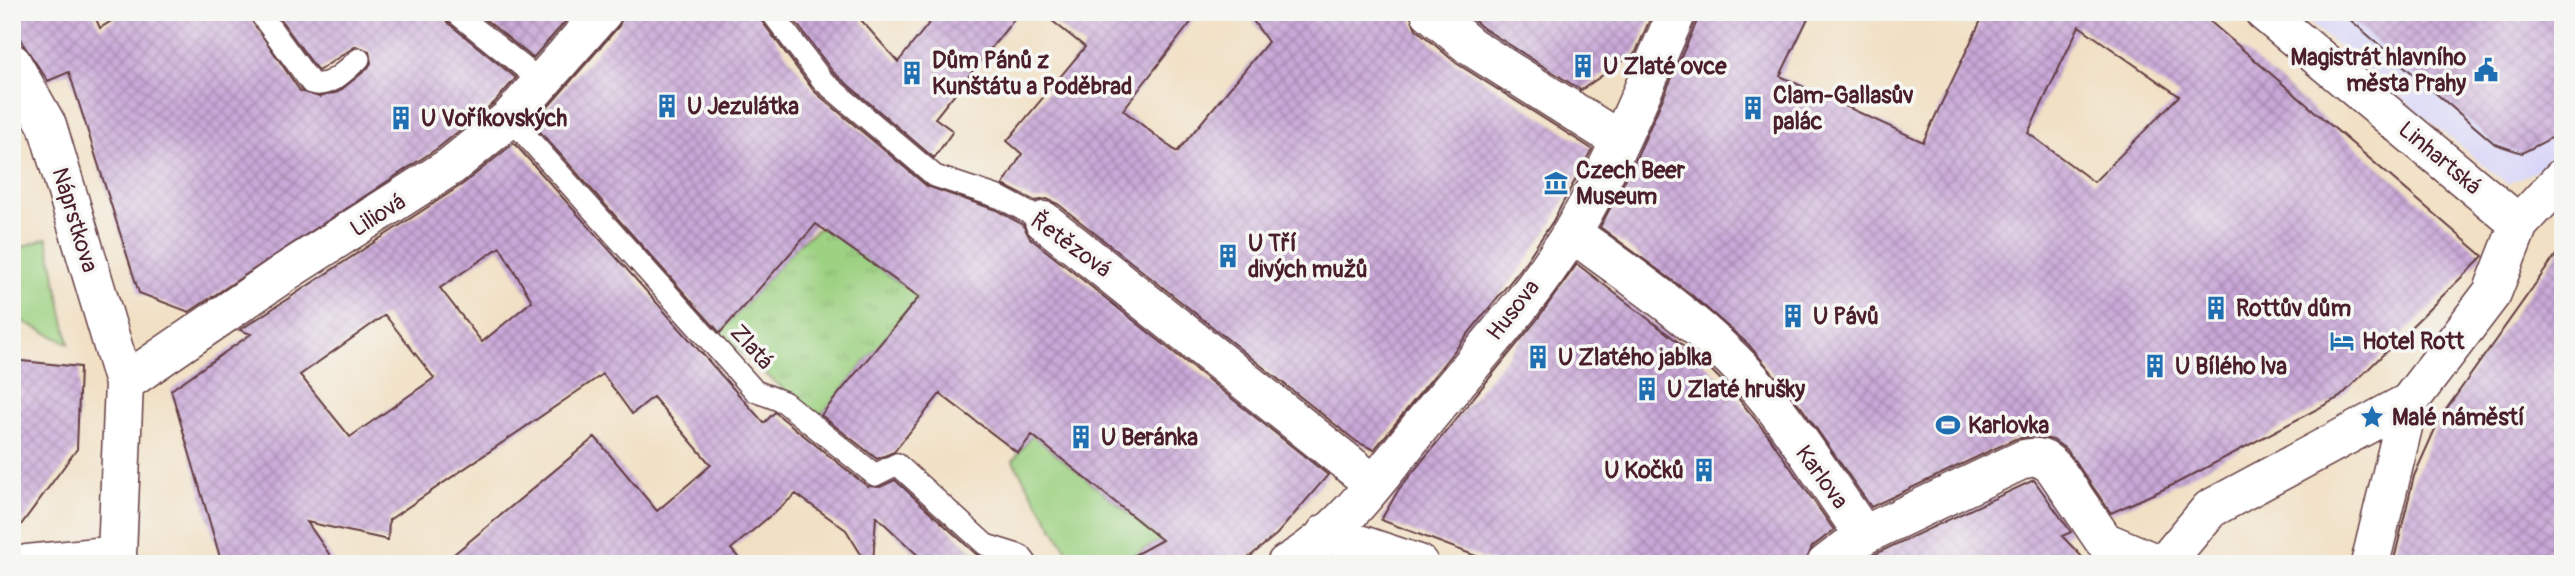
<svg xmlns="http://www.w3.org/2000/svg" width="2575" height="576" font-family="Pangolin,sans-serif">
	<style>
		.built { fill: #d9d7f8 }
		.grass { fill: url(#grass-tufts); stroke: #747857; stroke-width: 2 }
		.green { fill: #9ed283; stroke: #747857; stroke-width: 2 }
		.building { fill: url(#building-cross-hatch); fill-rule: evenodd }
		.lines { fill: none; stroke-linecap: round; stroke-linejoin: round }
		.lane-casing { stroke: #633c42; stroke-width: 24 }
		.street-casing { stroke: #633c42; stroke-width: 41 }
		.lane { stroke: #fff; stroke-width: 21 }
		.street { stroke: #fff; stroke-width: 38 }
		.labels { text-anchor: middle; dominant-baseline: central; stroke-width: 7; stroke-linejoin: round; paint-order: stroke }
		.poi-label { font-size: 23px; font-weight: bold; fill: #4a1f2b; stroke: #f6f6f2; text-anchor: start }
		.street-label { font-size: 23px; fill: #4a1f2b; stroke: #f6f6f2 }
	</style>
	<defs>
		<pattern id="grass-tufts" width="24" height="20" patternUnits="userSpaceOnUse" patternTransform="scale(1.75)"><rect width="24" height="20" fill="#9ed283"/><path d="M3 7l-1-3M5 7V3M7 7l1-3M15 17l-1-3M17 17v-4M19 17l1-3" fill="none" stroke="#8ab471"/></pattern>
		<pattern id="building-cross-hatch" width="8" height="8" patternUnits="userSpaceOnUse" patternTransform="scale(1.75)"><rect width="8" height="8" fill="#c9a8d8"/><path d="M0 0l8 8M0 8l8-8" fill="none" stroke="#a588af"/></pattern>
	</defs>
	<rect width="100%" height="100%" fill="#f6f6f2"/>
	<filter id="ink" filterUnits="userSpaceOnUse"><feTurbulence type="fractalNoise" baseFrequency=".0143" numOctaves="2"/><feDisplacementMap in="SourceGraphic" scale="14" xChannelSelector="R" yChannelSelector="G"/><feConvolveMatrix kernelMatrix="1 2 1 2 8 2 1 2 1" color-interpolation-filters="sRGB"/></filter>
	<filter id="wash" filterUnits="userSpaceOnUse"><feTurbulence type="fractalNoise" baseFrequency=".00686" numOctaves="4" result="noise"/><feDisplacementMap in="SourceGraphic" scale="28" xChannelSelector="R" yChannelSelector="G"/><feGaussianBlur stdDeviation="1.57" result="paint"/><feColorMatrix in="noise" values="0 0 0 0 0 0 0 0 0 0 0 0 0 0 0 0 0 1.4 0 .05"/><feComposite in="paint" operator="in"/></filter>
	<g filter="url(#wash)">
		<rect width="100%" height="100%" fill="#f1e0c4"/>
		<!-- built -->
		<path class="built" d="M2296 12H2563V152L2552 164 2507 184Z"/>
		<!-- grass -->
		<path class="grass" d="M821 227 919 297 818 419 719 334 798 244Z"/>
		<!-- green -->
		<path class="green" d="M46 238H47L69 344 12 316V251Z
			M1032 435 1162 540 1118 564H1075L1013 461Z"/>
		<g id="blocks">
			<!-- building -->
			<path class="building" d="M12 12H93L100 28 126 12H246L300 91 319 97 338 92 367 69 371 63 369 51 356 46 318 71 275 12H442L447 22 516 78 495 102 438 148 189 312 139 293 69 72 48 81 23 44 12 23Z
				M476 12H574L533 58Z
				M624 12H758L761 20 814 91 927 186 996 210 1023 225 1030 238 1328 475 1277 534 1241 564H1118L1162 540 1032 435 1018 453 940 394 894 452 877 459 821 415 919 297 816 224 720 333 533 124 619 26Z
				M788 12H854L898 62 938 12H1020L935 118 953 131 934 158 833 72Z
				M1041 12H1199L1123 110 1177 152 1268 42 1247 12H1409L1416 29 1456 63 1592 149 1553 221 1520 270 1374 450 1357 442 1058 204 1047 199 1035 201 1003 185 1022 154 1007 141 1085 47Z
				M1464 12H1653L1636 52 1581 90 1483 28Z
				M1701 12H1811L1780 76 1923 142 1985 12H2199L2483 256 2340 397 2175 484 2111 513 2067 450 2053 440 2034 436 2015 439 1871 507 1802 408 1748 344 1688 292 1600 227 1635 161ZM2079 26 2179 96 2094 182 2028 133Z
				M2341 12H2563V132L2522 153 2495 144Z
				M514 143 764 423 775 412 777 414 867 486 880 487 895 480 977 555 994 564H927L876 516 873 564H867L846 530 796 494 731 549 744 564H442L595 437 657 511 711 465 653 397 632 414 603 374 389 520 388 540 307 522 336 564H222L171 390 251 334 240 330 463 184ZM500 247 532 301 482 342 440 288ZM385 315 434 378 350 437 300 375Z
				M2563 245V564H2393L2414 476 2440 418Z
				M1577 264 1699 358 1734 393 1767 434 1834 530 1812 547 1805 564H1497L1381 520 1399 489 1536 321Z
				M12 360 80 367 77 449 12 537Z
				M2034 480 2071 532 2062 536 2089 564H1862L1875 554Z"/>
		</g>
	</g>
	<g filter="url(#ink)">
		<use href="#blocks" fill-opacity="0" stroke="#633c42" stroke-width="2"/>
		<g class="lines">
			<!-- lane casing -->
			<g class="lane-casing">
				<path id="lane" d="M259 12 311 83C330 89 345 70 359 59
					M455 12 543 83
					M771 12 823 81 935 176 1001 198 1044 221
					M510 118 755 391 784 402 875 475 897 464 986 545 1021 556 1027 564"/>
			</g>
			<!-- street casing -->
			<g class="street-casing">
				<path id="street" d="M1430 12 1470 46 1619 140
					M2264 12 2519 224
					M12 63 47 125 124 383 117 555 119 564
					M1044 221 1374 484
					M1572 233C1627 273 1683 311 1732 359 1782 408 1823 478 1864 535
					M124 383 287 271 451 166 510 118 603 12
					M2409 402 2492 293 2519 224 2563 177
					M1326 533 1419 564
					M27 564 117 555
					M1286 564C1340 534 1381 476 1419 428 1469 366 1531 300 1572 232 1614 163 1644 86 1677 12
					M1826 564 1864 535 2024 459C2038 456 2045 458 2055 469L2104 541 2158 564
					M2164 564 2210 509 2409 402 2370 564"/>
			</g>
			<!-- lane -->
			<use href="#lane" class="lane"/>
			<!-- street -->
			<use href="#street" class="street"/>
		</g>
	</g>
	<!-- icons -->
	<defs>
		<g id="building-bare" transform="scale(1.89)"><path d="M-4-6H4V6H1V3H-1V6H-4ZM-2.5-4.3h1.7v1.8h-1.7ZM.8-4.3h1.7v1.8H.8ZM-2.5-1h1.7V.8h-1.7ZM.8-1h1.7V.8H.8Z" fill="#1f6fb2" stroke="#f6f6f2" stroke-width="2.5" paint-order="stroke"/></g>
		<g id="civic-bare" transform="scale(1.89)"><path d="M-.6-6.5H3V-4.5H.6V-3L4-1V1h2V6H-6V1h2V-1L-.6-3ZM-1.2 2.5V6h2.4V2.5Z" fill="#1f6fb2" stroke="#f6f6f2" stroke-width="2.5" paint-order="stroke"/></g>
		<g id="museum-bare" transform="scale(1.89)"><path d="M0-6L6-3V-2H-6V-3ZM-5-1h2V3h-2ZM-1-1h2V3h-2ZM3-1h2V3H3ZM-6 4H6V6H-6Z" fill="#1f6fb2" stroke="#f6f6f2" stroke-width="2.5" paint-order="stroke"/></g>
		<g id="hotel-bare" transform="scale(1.89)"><path d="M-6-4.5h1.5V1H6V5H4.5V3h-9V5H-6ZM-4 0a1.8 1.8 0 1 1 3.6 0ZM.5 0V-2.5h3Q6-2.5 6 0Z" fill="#1f6fb2" stroke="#f6f6f2" stroke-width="2.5" paint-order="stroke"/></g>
		<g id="sight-bare" transform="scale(1.89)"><path d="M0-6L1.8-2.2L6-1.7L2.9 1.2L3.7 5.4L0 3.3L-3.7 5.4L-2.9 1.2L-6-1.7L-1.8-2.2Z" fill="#1f6fb2" stroke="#f6f6f2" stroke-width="2.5" paint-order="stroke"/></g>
		<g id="stadium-bare" transform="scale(1.89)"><path d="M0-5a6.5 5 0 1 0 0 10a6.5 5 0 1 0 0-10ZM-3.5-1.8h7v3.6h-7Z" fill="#1f6fb2" stroke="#f6f6f2" stroke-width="2.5" paint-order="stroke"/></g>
	</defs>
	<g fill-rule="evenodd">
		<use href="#building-bare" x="1583" y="66"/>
		<use href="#civic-bare" x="2486" y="70"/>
		<use href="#building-bare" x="912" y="73"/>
		<use href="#building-bare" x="667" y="106"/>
		<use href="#building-bare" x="1753" y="108"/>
		<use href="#building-bare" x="401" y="118"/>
		<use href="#museum-bare" x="1556" y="183"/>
		<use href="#building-bare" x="1228" y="256"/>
		<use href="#building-bare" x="2216" y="308"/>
		<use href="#building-bare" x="1793" y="316"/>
		<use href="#hotel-bare" x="2342" y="341"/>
		<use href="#building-bare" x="1538" y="357"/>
		<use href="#building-bare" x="2155" y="366"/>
		<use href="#building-bare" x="1647" y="389"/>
		<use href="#sight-bare" x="2372" y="417"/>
		<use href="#stadium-bare" x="1948" y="425"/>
		<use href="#building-bare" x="1081" y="437"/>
		<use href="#building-bare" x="1704" y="470"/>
	</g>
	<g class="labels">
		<!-- poi labels -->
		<g class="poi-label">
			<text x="2466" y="57" text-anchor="end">Magistrát hlavního<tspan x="2466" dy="26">města Prahy</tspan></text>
			<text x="932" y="60">Dům Pánů z<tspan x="932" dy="26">Kunštátu a Poděbrad</tspan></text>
			<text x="1603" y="66">U Zlaté ovce</text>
			<text x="1773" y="95">Clam-Gallasův<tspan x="1773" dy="26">palác</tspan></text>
			<text x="687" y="106">U Jezulátka</text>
			<text x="421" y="118">U Voříkovských</text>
			<text x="1576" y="170">Czech Beer<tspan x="1576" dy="26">Museum</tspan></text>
			<text x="1248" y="243">U Tří<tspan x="1248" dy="26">divých mužů</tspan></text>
			<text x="2236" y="308">Rottův dům</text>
			<text x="1813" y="316">U Pávů</text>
			<text x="2362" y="341">Hotel Rott</text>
			<text x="1558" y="357">U Zlatého jablka</text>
			<text x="2175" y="366">U Bílého lva</text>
			<text x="1667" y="389">U Zlaté hrušky</text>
			<text x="2392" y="417">Malé náměstí</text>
			<text x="1968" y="425">Karlovka</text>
			<text x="1101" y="437">U Beránka</text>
			<text x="1684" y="470" text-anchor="end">U Kočků</text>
		</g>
		<!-- street labels -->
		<g class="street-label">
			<text transform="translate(2440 158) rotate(40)">Linhartská</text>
			<text transform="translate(378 215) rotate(-32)">Liliová</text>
			<text transform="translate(75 220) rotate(73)">Náprstkova</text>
			<text transform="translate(1071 245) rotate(36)">Řetězová</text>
			<text transform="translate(1513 310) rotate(-52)">Husova</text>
			<text transform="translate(752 347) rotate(48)">Zlatá</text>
			<text transform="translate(1822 477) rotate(54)">Karlova</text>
		</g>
	</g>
	<!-- margin -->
	<rect width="2575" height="576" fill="none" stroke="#f6f6f2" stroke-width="42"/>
</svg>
